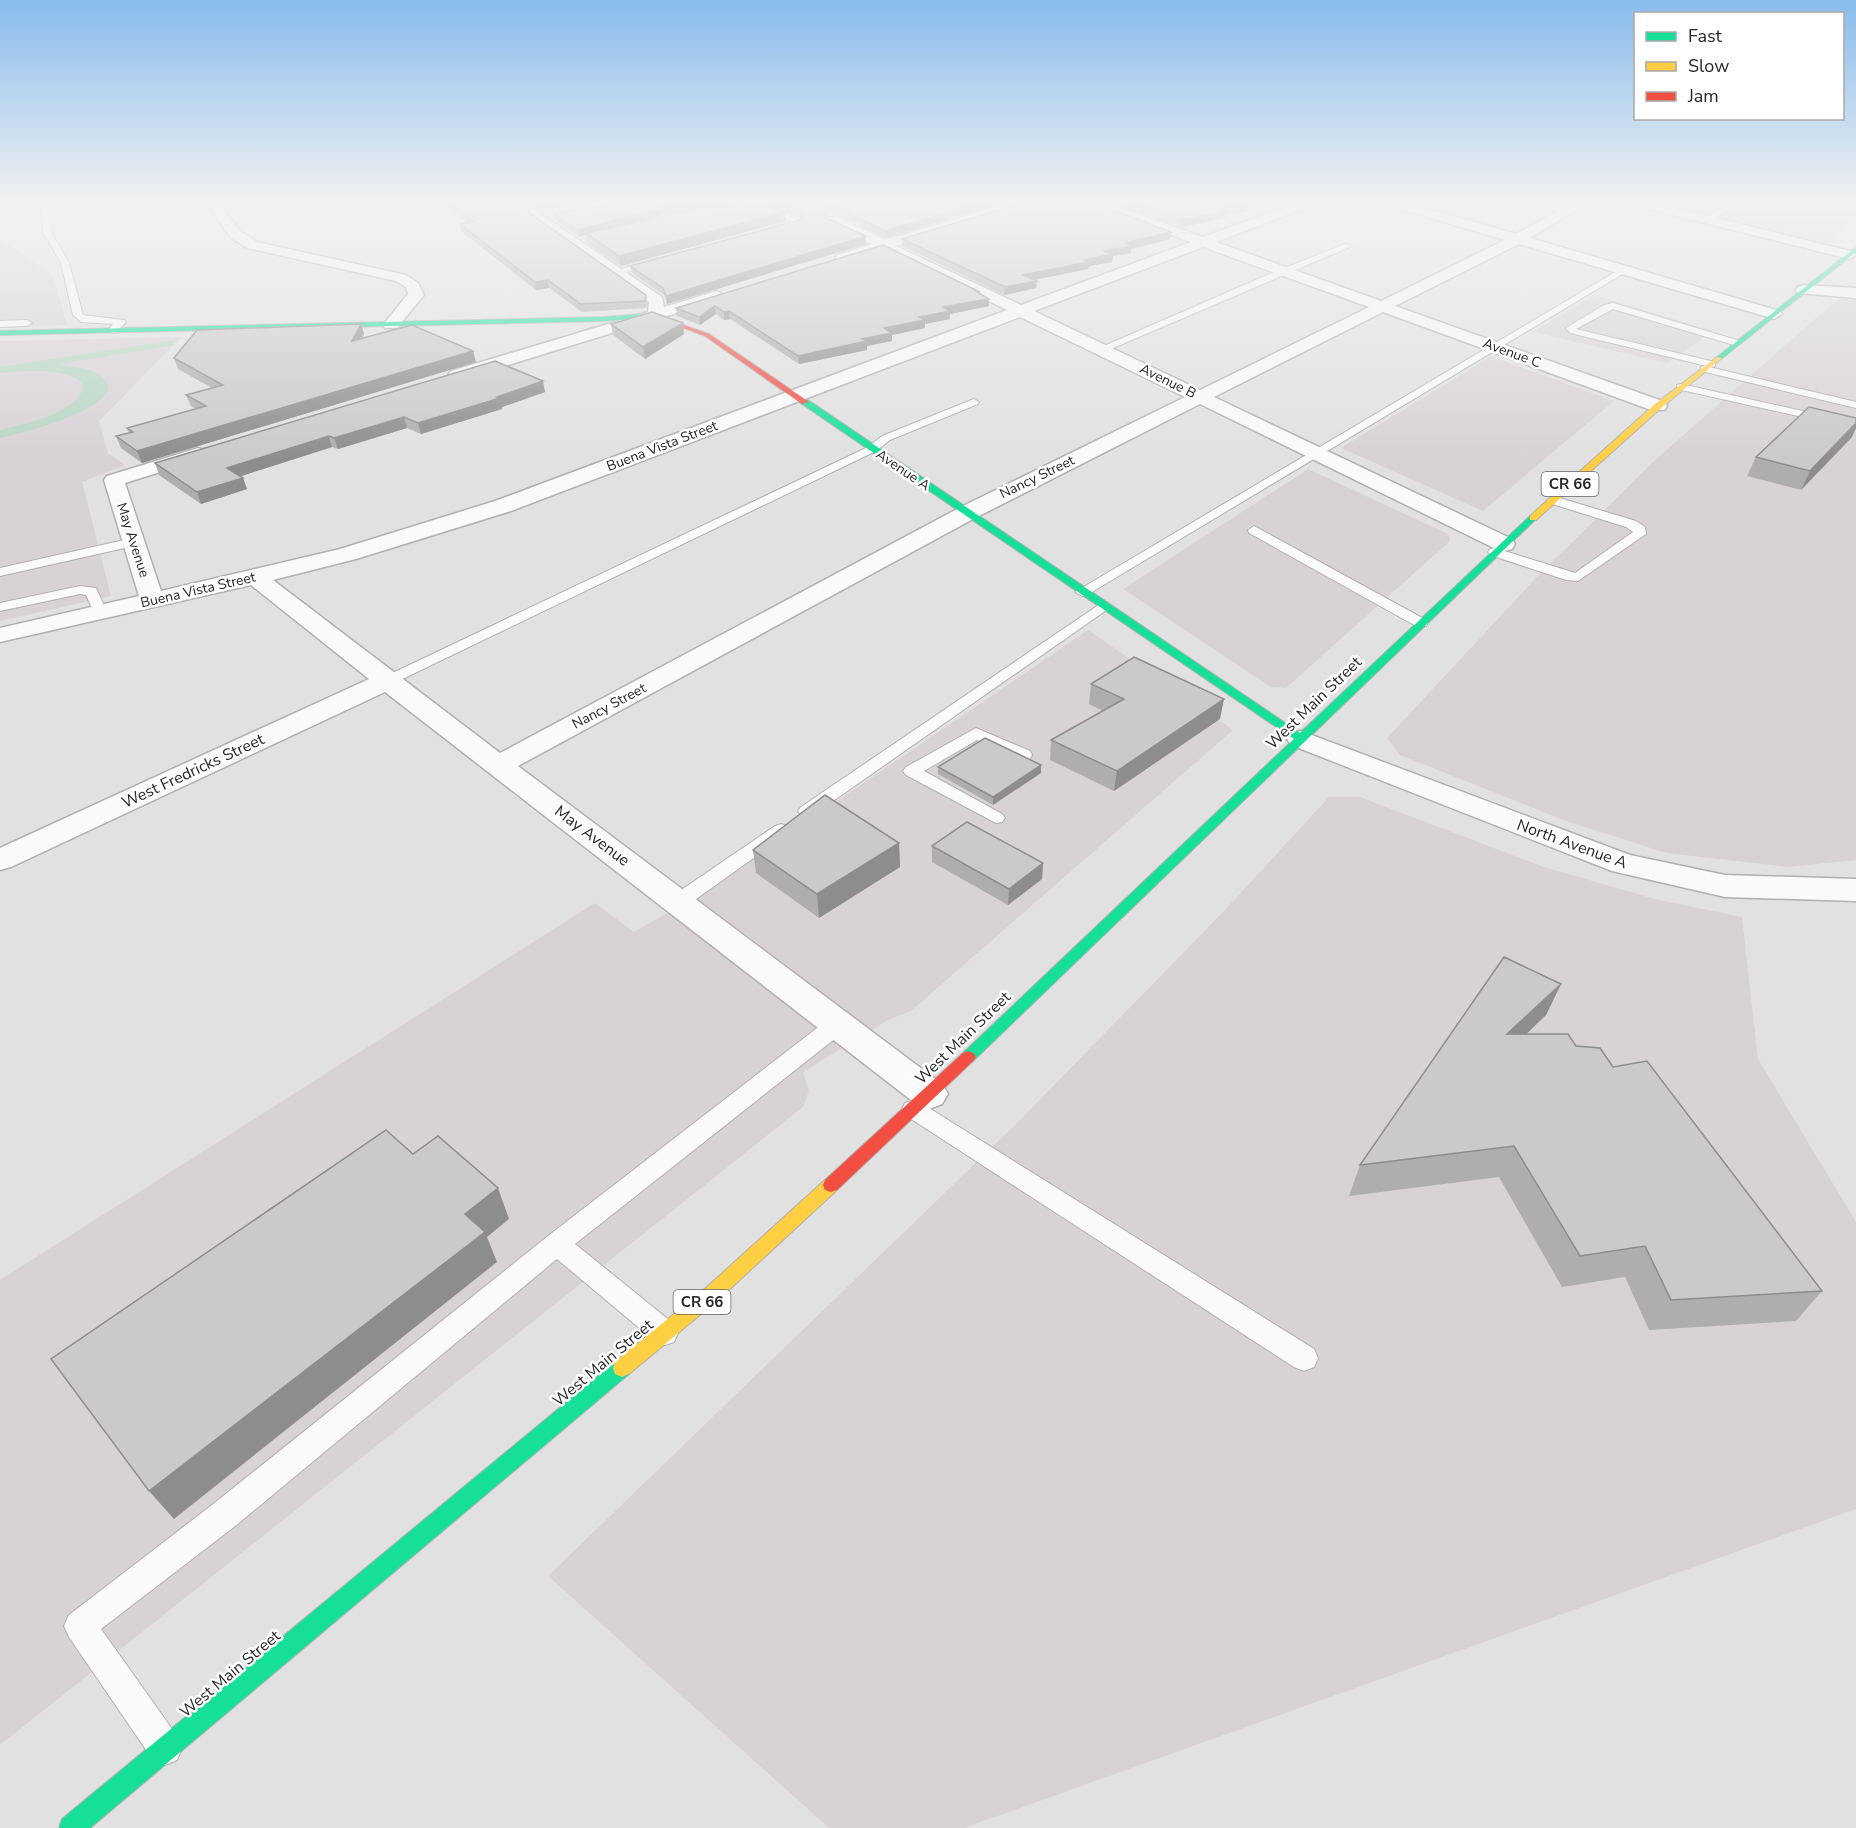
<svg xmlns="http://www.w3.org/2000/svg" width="1856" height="1828" font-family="'Nunito Sans',sans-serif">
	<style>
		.built { fill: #d8d2d7 }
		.green { fill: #b8d6c5 }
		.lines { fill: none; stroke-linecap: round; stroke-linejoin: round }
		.lane-casing { stroke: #b0b0b0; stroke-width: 2 }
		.street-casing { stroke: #b0b0b0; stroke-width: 3 }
		.fast-casing { stroke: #b0b0b0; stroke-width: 2 }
		.slow-casing { stroke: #b0b0b0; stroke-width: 2 }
		.jam-casing { stroke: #b0b0b0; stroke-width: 2 }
		.lane { fill: #fbfafb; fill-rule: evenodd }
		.street { fill: #fbfafb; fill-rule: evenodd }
		.fast { fill: #16e098; fill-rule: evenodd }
		.slow { fill: #ffcf43; fill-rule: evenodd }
		.jam { fill: #f24e42; fill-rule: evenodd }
		.wall { fill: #afadae; fill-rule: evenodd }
		.shaded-wall { fill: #8e8d8d }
		.building { fill: #cbc9ca; stroke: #8e8d8d; stroke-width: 1.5 }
		.labels { text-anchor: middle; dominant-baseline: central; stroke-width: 5; stroke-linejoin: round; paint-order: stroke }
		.far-street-label { font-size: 14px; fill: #272526; stroke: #fff }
		.shield { fill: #fff; stroke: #686667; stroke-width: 1.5 }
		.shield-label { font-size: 15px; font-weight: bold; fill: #272526 }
		.street-label { font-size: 16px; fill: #272526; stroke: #fff }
	</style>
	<rect width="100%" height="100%" fill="#e2e1e2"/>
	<!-- built -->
	<path class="built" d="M1747 203H1856V221L1825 243 1717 217Z
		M0 238 53 276 67 325 0 327Z
		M1595 295 1713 331 1667 363 1533 332Z
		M1856 298V860L1788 867 1666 853 1566 821 1400 755 1387 738 1535 579 1653 462 1818 316 1840 299Z
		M182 337 99 421 108 453 125 465 82 482 111 596 0 621V341Z
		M1490 357 1496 358 1614 401 1483 511 1341 448Z
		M1308 469 1448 534 1450 541 1286 688 1271 687 1123 589Z
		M1088 630 1233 730 911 1011 888 1020 803 1072 809 1091 803 1107 0 1745V1280L595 903 634 932 707 890Z
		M1329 797H1360L1544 867 1655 899 1742 917 1758 1059 1856 1222V1509L964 1828H829L548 1576 1017 1123 1224 911Z"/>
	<!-- green -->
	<path class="green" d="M176 340 170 346 59 364C72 368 90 366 102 377 136 405 15 435 0 438V430C24 424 77 414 84 386 74 366 19 371 0 373V367Z"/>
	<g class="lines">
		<!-- lane casing -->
		<g class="lane-casing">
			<path id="lane" d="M1527 203H1540L1572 212 1568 214Z
				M1733 203H1743L1708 221 1701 219Z
				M40 205 47 207 51 232 69 263 83 315 124 320 126 322 115 333 107 331 113 324 81 322 73 315 61 263 43 232Z
				M760 210 784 212 804 221 772 231V227L792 221 780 216 757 214 756 212Z
				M1345 244 1352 246 1106 351 1097 349 1267 275Z
				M657 258 660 259V263L616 275 612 272Z
				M1622 268 1629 270 1087 595 1082 596 1075 592Z
				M1613 303 1740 341 1742 343 1734 345 1613 309 1576 329 1715 362V366L1711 367 1570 333 1566 328 1604 305Z
				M0 321 27 320 32 323 27 326 0 327Z
				M1705 366 1856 402V408L1701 371V367Z
				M1681 384 1856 423V429L1677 389V385Z
				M974 399 979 402 978 404 890 440 876 451 392 684H382L379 681 382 678 868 447 882 436Z
				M1553 496 1636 521 1645 527 1646 534 1578 581 1566 580 1490 555 1488 552 1490 549 1495 548 1575 573 1633 532 1626 527 1549 503 1547 500Z
				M1254 526 1426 620 1428 623 1426 626H1416L1249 533 1248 530Z
				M133 538 140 542 138 545 0 576V568Z
				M80 586 96 588 107 612 105 615H95L86 595 80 594 0 611V603Z
				M1103 602 1108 603 1110 606 1108 609 813 815H801L798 811 801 807Z
				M976 728 1030 751 1032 755 1030 759H1018L977 740 924 771 1002 814 1005 818 1002 822 996 823 906 775 903 771 906 767Z
				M781 824 787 826 790 830 787 834 685 907 678 908 671 907 668 902 671 897 775 826Z
				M838 1016 846 1018 849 1024 846 1030 575 1244 674 1324 678 1333 674 1342 665 1345 656 1342 557 1259 234 1527 101 1629 177 1736 182 1748 177 1760 165 1765 153 1760 69 1637 64 1626 69 1615 212 1505 548 1236 830 1018Z
				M913 1100 921 1103 1314 1349 1318 1358 1314 1367 1304 1371 1294 1367 905 1115 902 1109 905 1103Z"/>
		</g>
		<!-- street casing -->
		<g class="street-casing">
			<path id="street" d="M207 203H219L240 231 257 242 406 275 418 283 424 295 397 328H385L383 325 408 294 406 287 396 281 247 248 230 237Z
				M511 203H525L662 297 664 307 717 291 725 296 722 299 463 379H451L448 375 451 371 648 312 649 302Z
				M1009 203H1028L1026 206 896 246 1021 305 1191 242 1091 206 1089 203H1107L1203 237 1296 203H1313L1311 206 1216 242 1381 301 1505 240 1390 206 1388 203H1407L1516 234 1573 203H1588L1530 238 1780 311 1782 314 1774 319 1768 317 1519 244 1395 306 1665 402 1667 406 1665 410H1651L1383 312 1214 397 1512 539 1515 544 1512 549 1504 551 1496 549 1200 404 975 518 518 766 942 1084 948 1094 942 1104 929 1109 916 1104 385 692 11 867 0 870V848L369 679 251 585 0 642V628L139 596 104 480 107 476 198 448 205 450 208 454 205 458 125 483 161 591 340 549 495 501 1007 310 883 250 842 262 837 261 835 258 837 255 872 244 825 220 827 217H837L885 240ZM1203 247 1369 307 1200 390 1034 311ZM1020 317 1185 397 959 508 500 753 273 580 356 559 511 511Z
				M1635 203H1656L1854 252 1856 255 1849 259 1637 206Z
				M1803 285 1856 288V298L1798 293 1795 290 1798 287Z
				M1301 731 1630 855 1725 875 1856 879V901L1725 897 1612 871 1291 745 1287 739 1291 733Z"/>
		</g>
		<!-- fast casing -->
		<g class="fast-casing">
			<path id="fast" d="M1856 247V252L1721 359H1717V357Z
				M655 313 665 318 662 320 654 317 604 321 0 335V331L604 317Z
				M802 400H808L1300 733 1530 516 1537 518 973 1061H963L960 1057 963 1053 1294 739 802 404Z
				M622 1359 629 1362 631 1368 629 1374 90 1828H59L62 1819 615 1362Z"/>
		</g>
		<!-- slow casing -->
		<g class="slow-casing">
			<path id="slow" d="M1717 357 1722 358 1661 408 1536 520H1530V516L1655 404Z
				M831 1178 837 1180 839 1185 837 1190 719 1299 629 1374 622 1377 615 1374 613 1368 615 1362 707 1287 825 1180Z"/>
		</g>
		<!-- jam casing -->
		<g class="jam-casing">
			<path id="jam" d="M660 317 709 334 809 402 802 404 705 336 660 319Z
				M968 1051 973 1053 976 1057 973 1061 837 1190 831 1192 825 1190 823 1185 825 1180 963 1053Z"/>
		</g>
		<!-- lane -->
		<use href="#lane" class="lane"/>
		<!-- street -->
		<use href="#street" class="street"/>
		<!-- fast -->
		<use href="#fast" class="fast"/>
		<!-- slow -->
		<use href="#slow" class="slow"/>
		<!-- jam -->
		<use href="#jam" class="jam"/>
	</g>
	<!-- wall -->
	<path class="wall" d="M440 203H515L646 295 647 303 646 308 582 312 549 288 536 290 461 231 460 224 467 223Z
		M529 203H587L539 210Z
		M625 203H1001L885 238 838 215H827L825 217 826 218 866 236V244L667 304 664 295 632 273 630 266 800 220 802 218 780 210 777 209 785 212 786 221 621 266 587 243 586 235 579 237 554 219 553 213ZM692 211 621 226 664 214Z
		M1113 203H1266L1265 204 1247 207 1246 211 1225 215V218L1181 227Z
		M902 239H1170L1131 249V253L1113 256 1112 262 1089 266 1088 269 1035 280 1036 288 1004 295 902 246Z
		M980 294 989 299V306L950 314V319L925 324V328L892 335V341L867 346V350L799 364 730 319 724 320 716 314 700 325 677 316 676 308Z
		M361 324 364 334 362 339 476 362 142 463 121 448 116 436 129 433 127 428 196 409 191 406 186 395 212 388 178 369 174 358Z
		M611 324 684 334 645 359 613 335Z
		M495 361 545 392 502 407V409L421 434 407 428 338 449 332 447 241 476 243 478 247 489 201 504 159 475 155 463Z
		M1852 437 1801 490 1747 476 1756 457Z
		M1091 684 1220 719 1114 791 1050 760 1051 740 1103 711 1089 704Z
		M1041 765V773L993 805 938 774V767Z
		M899 843 900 867 819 918 756 873 753 850Z
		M932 846 1043 863 1042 879 1008 905 932 862Z
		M1561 984 1546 1015 1526 1034 1576 1046 1613 1067 1822 1291 1796 1321 1649 1330 1625 1277 1562 1287 1499 1177 1349 1196 1360 1165Z"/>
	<!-- shaded-wall -->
	<path class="shaded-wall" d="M537 203H587L539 210Z
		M700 203H734L735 206 664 214 588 234 586 233V235L579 237 578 230 664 207Z
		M979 203H1001L885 238V231Z
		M1240 203H1266L1265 204 1247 207 1246 211 1225 215V218L1181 227V220Z
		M827 208V215L823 219V212Z
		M785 212 786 221 621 266 619 256Z
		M1171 232 1170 239 1131 249V253L1113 256 1112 262 1089 266 1088 269 1023 282V275L1084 260 1104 251 1125 243Z
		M866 236V244L667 304 666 296Z
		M548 280 549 288 536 290 535 282Z
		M1037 281 1036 288 1004 295 1005 287Z
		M989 299V306L950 314V319L925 324V328L892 335V341L867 346V350L799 364 798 356 862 339 884 328 919 317 943 307Z
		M715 306 716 314 700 325 699 317Z
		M729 311 730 319 724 320V312Z
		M683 323 684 334 645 359 643 347Z
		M361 324 364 334 355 352 352 341Z
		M473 351 476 362 142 463 137 451Z
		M543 381 545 392 502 407V409L421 434 418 423Z
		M404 417 407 428 338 449 334 438Z
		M1856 423V428L1852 437 1801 490 1810 471Z
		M329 436 332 447 232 479 227 468Z
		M243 478 247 489 201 504 197 492Z
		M1224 699 1220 719 1114 791 1117 771Z
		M1041 765V773L993 805V797Z
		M899 843 900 867 819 918 817 894Z
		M1043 863 1042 879 1008 905 1009 889Z
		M1561 984 1546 1015 1493 1066 1507 1034Z
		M498 1188 509 1219 487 1237 497 1262 174 1519 149 1491 465 1214Z"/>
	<!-- building -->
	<path class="building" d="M447 203H515L646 295 645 301 581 304 548 280 535 282 460 224 474 222Z
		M625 203H700L664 207 578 230 553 213Z
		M778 203H979L885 231 838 208H827L823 212 826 218 866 236 666 296 663 288 630 266 800 220 806 213Z
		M1022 203H1095L1171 232 1125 243 1132 246 1104 251 1113 254 1084 260 1089 262 1023 275 1037 281 1005 287 902 239Z
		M1133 203H1243L1247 204 1219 209 1226 211 1181 220Z
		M742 205 768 207 785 212 619 256 586 233 713 206Z
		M883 245 980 292H977L989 299 943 307 950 311 919 317 925 320 884 328 892 333 862 339 867 341 798 356 729 311 724 312 715 306 699 317 676 308Z
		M652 312 683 323 643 347 611 324Z
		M361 324 352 341 412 325 473 351 137 451 116 436 133 432 127 428 206 406 186 395 223 385 174 358 197 330Z
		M495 361 543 381 497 397 500 398 418 423 404 417 334 438 329 436 227 468 243 478 197 492 155 463Z
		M1809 407 1856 418V423L1810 471 1756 457Z
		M1134 657 1224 699 1117 771 1051 740 1124 699 1091 684Z
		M985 738 1041 765 993 797 938 767Z
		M825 795 899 843 817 894 753 850Z
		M967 822 1043 863 1009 889 932 846Z
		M1504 957 1561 984 1507 1034H1568L1576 1046 1600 1048 1613 1067 1647 1061 1822 1291 1671 1300 1645 1246 1580 1256 1514 1146 1360 1165Z
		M386 1130 413 1154 438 1136 498 1188 465 1214 485 1232 149 1491 51 1359Z"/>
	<!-- sky -->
	<linearGradient id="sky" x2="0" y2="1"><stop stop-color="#88bced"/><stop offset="0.44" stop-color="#f2f2f2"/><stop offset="1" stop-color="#f2f2f2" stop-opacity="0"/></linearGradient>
	<rect width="1856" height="459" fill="url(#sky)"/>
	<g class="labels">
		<!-- far-street labels -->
		<g class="far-street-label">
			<text transform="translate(1512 353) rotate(20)">Avenue C</text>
			<text transform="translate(1168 381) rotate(26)">Avenue B</text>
			<text transform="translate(662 446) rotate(-21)">Buena Vista Street</text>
			<text transform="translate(903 470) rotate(34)">Avenue A</text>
			<text transform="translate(1037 477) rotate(-26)">Nancy Street</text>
			<text transform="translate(133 540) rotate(72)">May Avenue</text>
			<text transform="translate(198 590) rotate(-13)">Buena Vista Street</text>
			<text transform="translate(609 706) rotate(-28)">Nancy Street</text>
		</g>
		<!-- shield labels -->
		<g class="shield">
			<rect x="1541.5" y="472" width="57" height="24" rx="4.5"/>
			<rect x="673.5" y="1290" width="57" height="24" rx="4.5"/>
		</g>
		<g class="shield-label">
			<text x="1570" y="484">CR 66</text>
			<text x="702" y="1302">CR 66</text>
		</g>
		<!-- street labels -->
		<g class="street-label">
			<text transform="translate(1314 703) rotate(-44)">West Main Street</text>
			<text transform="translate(193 771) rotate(-25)">West Fredricks Street</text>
			<text transform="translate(592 836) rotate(37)">May Avenue</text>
			<text transform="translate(1572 844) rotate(20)">North Avenue A</text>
			<text transform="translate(963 1038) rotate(-44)">West Main Street</text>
			<text transform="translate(603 1363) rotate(-40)">West Main Street</text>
			<text transform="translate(230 1674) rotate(-40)">West Main Street</text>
		</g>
	</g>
	<!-- legend -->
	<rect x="1634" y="12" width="210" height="108" fill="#ffffff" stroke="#a9a8a8" stroke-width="1.5"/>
	<rect x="1646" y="32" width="30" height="9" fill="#16e098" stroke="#a9a8a8" stroke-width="1.5"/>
	<text x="1688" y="42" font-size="18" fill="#272526">Fast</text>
	<rect x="1646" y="62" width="30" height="9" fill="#ffcf43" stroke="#a9a8a8" stroke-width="1.5"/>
	<text x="1688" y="72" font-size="18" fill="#272526">Slow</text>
	<rect x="1646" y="92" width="30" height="9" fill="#f24e42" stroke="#a9a8a8" stroke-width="1.5"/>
	<text x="1688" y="102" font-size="18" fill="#272526">Jam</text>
</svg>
